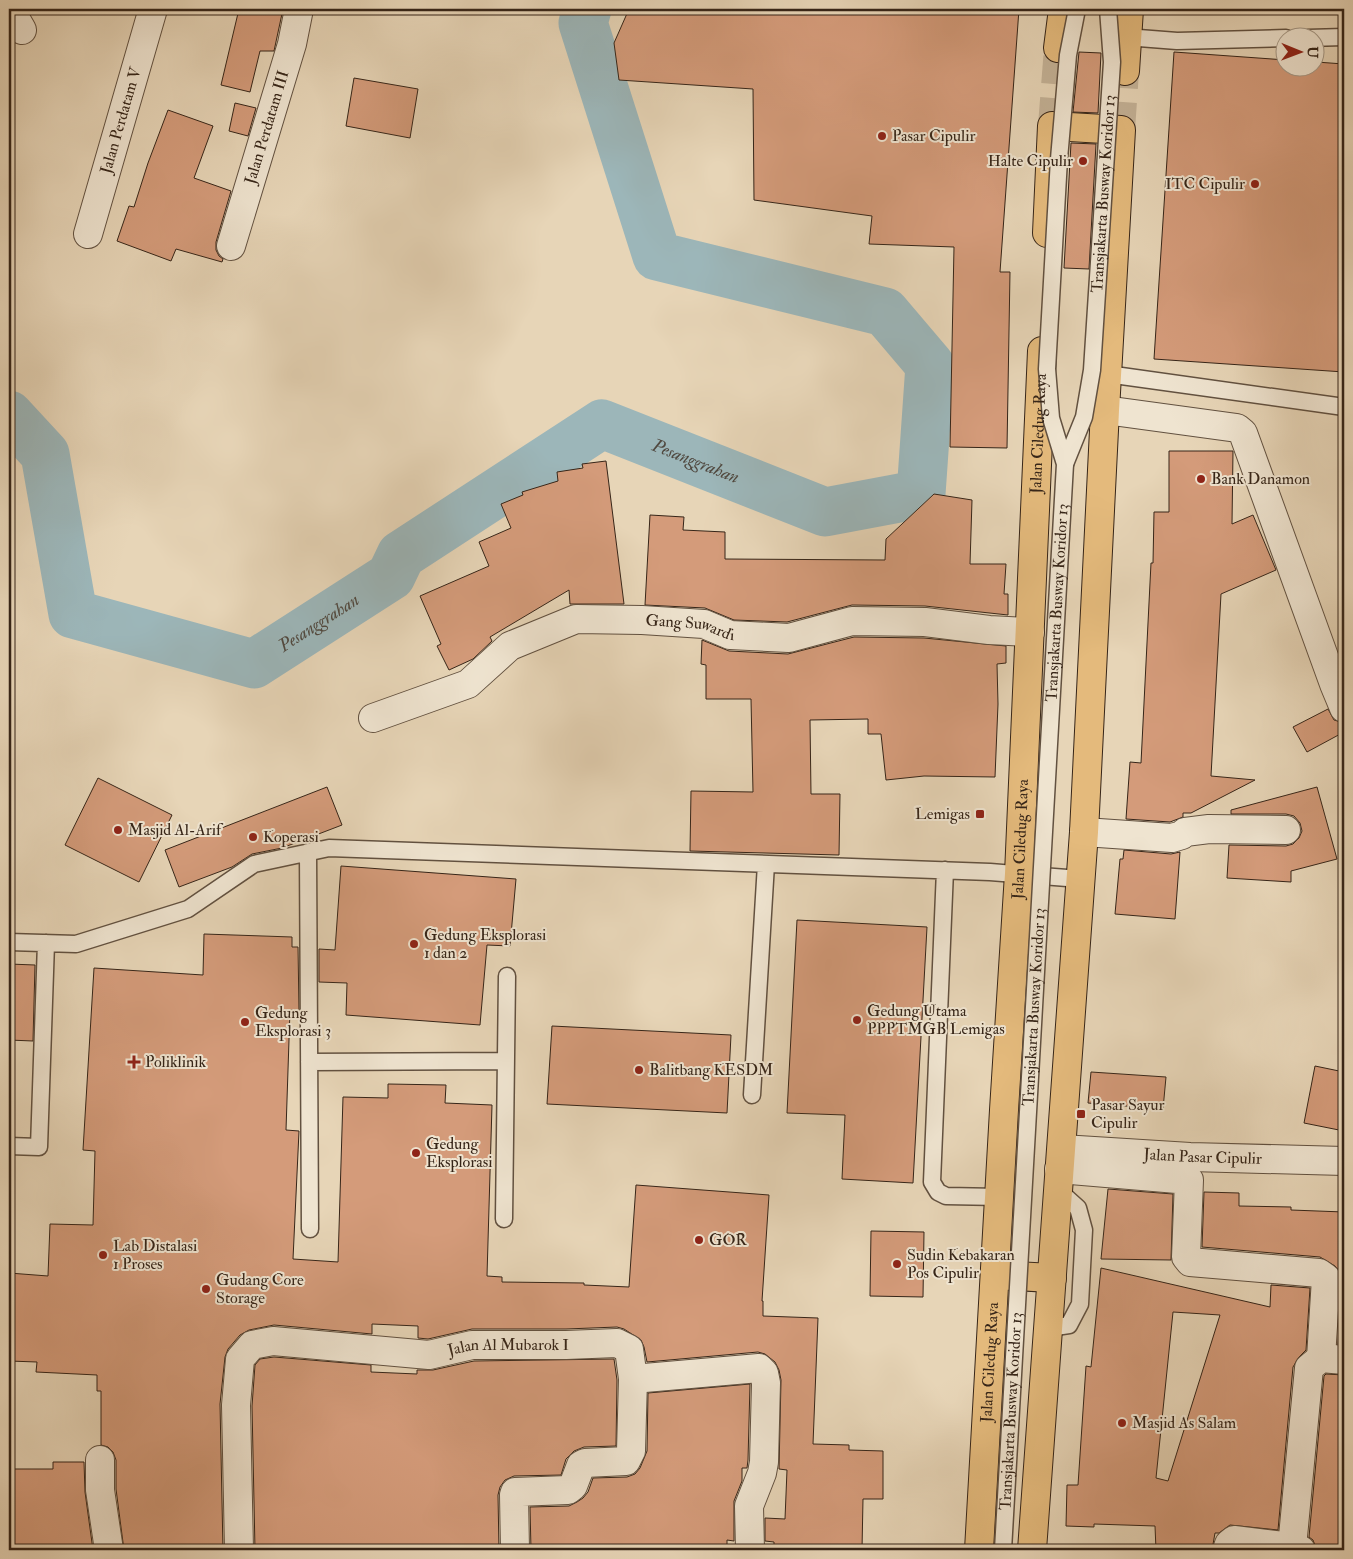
<svg xmlns="http://www.w3.org/2000/svg" width="1353" height="1559" font-family="'IM FELL Double Pica',serif">
	<style>
		.lines { fill: none; stroke-linecap: round; stroke-linejoin: round }
		.river { stroke: #9cb6b9; stroke-width: 49 }
		.building { fill: #d49b7a; stroke: #362518; fill-rule: evenodd }
		.primary-tunnel { stroke: #c4b297; stroke-width: 28; stroke-dasharray: 28 14; stroke-linecap: butt }
		.lane-casing { stroke: #625140; stroke-width: 19 }
		.street-casing { stroke: #625140; stroke-width: 30 }
		.primary-casing { stroke: #362518; stroke-width: 30 }
		.lane { stroke: #efe4d0; stroke-width: 16 }
		.street { stroke: #efe4d0; stroke-width: 28 }
		.primary { stroke: #e4ba7c; stroke-width: 28 }
		.lane-bridge-casing { stroke: #625140; stroke-width: 19; stroke-linecap: butt }
		.lane-bridge { stroke: #efe4d0; stroke-width: 16 }
		.poi-dot { fill: #8f2418; stroke: #efe4d0; stroke-width: 2 }
		.labels { text-anchor: middle; dominant-baseline: central; stroke-width: 4; stroke-linejoin: round; paint-order: stroke }
		.street-label { font-size: 16px; fill: #362518; stroke: #efe4d0 }
		.poi-label { font-size: 16px; fill: #362518; stroke: #efe4d0; text-anchor: start }
		.water-label { font-size: 18px; font-style: italic; fill: #504940; stroke: #efe4d0 }
	</style>
	<rect width="100%" height="100%" fill="#e7d5b7"/>
	<filter id="stains"><feTurbulence type="fractalNoise" baseFrequency=".004" numOctaves="4"/><feColorMatrix values="0 0 0 0 .2 0 0 0 0 .09 0 0 0 0 .02 0 0 0 .5 -.17"/></filter>
	<radialGradient id="worn" r=".72"><stop offset=".6" stop-color="#630" stop-opacity="0"/><stop offset="1" stop-color="#630" stop-opacity=".3"/></radialGradient>
	<g class="lines">
		<!-- river -->
		<path class="river" id="s1" d="M9 415 45 454 73 614 254 664 391 576 401 555 602 424 825 512 921 494 930 365 885 312 657 256 583 23 587 9"/>
	</g>
	<!-- building -->
	<path class="building" d="M239 9H283L274 51H260L250 92 221 85Z
		M629 9H1019L1000 272H1010L1007 448 950 447 954 247 869 244 872 216 754 200 753 89 619 80 614 43Z
		M1079 52 1101 53 1098 113 1073 112Z
		M1174 52 1286 60V68H1316V62L1344 64V372L1154 359Z
		M354 78 418 89 410 138 346 126Z
		M235 103 256 108 248 136 229 131Z
		M168 110 213 126 194 178 231 191 216 242V250L219 256 223 259 222 262 176 249 171 261 117 241 129 206 134 207 148 163Z
		M1071 143 1096 144 1089 269 1064 268Z
		M1169 451H1233L1232 524 1253 515 1276 570 1221 594 1211 776 1255 780 1191 813H1183V817L1170 822 1126 819 1130 762 1141 763 1151 563H1153L1154 512H1169Z
		M606 461 624 604H570L569 590 490 637 492 641 473 659 449 670 437 646 441 644 420 596 489 566 479 542 511 528 501 504 523 495 522 492 558 481 557 472 583 468 582 464Z
		M934 494 972 500 970 564H1006L1004 594H1008V615L925 606 852 605 787 622 734 620 705 608 645 605 650 515 684 517 683 530 725 532V559L885 560 886 539Z
		M854 637 924 638 1006 646V663L997 664 998 704 995 777 924 776 886 780 881 734H868V719L810 720 811 794H840L839 855 690 851 691 791 753 792 751 699H706V665L701 664 702 640 729 651 788 654Z
		M1328 709 1334 720 1344 723V732L1307 752 1293 727Z
		M98 778 172 815 139 882 65 845Z
		M327 787 342 825 282 848 252 854 232 867 179 887 165 850Z
		M1317 787 1337 859 1291 871V882L1227 878 1229 845 1286 846 1293 844 1299 838 1302 831 1300 823 1294 816 1286 814H1231V810Z
		M1124 850 1171 854 1180 852 1175 919 1115 914 1120 859H1123Z
		M341 866 516 879 510 946 487 945 480 1025 346 1015 347 983 319 982V949L335 950Z
		M797 920 927 927 913 1183 842 1179 845 1115 787 1113Z
		M204 934 292 937V947H298L299 1011 290 1010 286 1130 299 1131 293 1259 338 1262 343 1097 388 1098V1084L446 1085 445 1103 492 1105 487 1276 502 1277V1282L584 1283V1285L629 1287 636 1185 769 1195 762 1301H763V1316L818 1318 813 1444 849 1445V1450L883 1451V1499H863L862 1550H774V1542L765 1541V1518L785 1519 787 1470 779 1469 781 1380 779 1370 775 1362 765 1354 758 1352 647 1362 644 1347 641 1340 624 1329 617 1327 566 1329H472L428 1339 418 1338V1326L372 1324V1334L274 1325 249 1330 240 1335 228 1349 225 1357 220 1404 223 1550H124L116 1489V1460L113 1452 108 1447 101 1445V1391H97V1375L36 1372 37 1362 9 1361V1273L48 1276 50 1224 93 1225 95 1151 83 1150 94 968 203 975Z
		M9 964 35 965 33 1041 9 1040Z
		M552 1026 731 1035 727 1113 547 1104Z
		M1315 1066 1344 1072V1131L1304 1123Z
		M1091 1072 1166 1077 1163 1109 1088 1103Z
		M1108 1189 1173 1194 1171 1260 1101 1259Z
		M1204 1192 1239 1193V1206L1291 1207V1210L1344 1212V1344H1338L1342 1279 1340 1272 1335 1266 1320 1257 1202 1247Z
		M871 1231 924 1232 923 1297 870 1296Z
		M1101 1268 1270 1307 1271 1285 1310 1288 1306 1350 1299 1357 1293 1367 1278 1530 1230 1525 1219 1533H1215L1212 1550H1156L1155 1526 1094 1524V1527L1066 1526 1067 1485H1078L1086 1366 1091 1367ZM1173 1312 1220 1315 1168 1481 1156 1478Z
		M274 1357 371 1365V1372L417 1374V1370H433L474 1361 614 1359 617 1380 616 1446 584 1447 574 1451 566 1459 561 1475 514 1476 505 1480 500 1487 498 1495 499 1550H255L252 1406 255 1365 260 1359Z
		M1326 1374 1344 1375V1550L1316 1548 1313 1540 1309 1537 1324 1376Z
		M750 1384 748 1460 747 1468H742V1481L734 1501V1541L727 1540V1550L617 1549V1550H531L530 1507 569 1506 577 1502 583 1498 588 1492 593 1478 627 1477 635 1474 640 1468 647 1451 648 1393Z
		M53 1462H84L85 1492 93 1550H9V1469H53Z"/>
	<g class="lines">
		<!-- primary-tunnel -->
		<path class="primary-tunnel" d="M1052 126 1058 48
			M1121 130 1125 71"/>
		<!-- lane casing -->
		<g class="lane-casing">
			<path id="lane" d="M1126 37 1177 41 1286 38
				M1308 38 1344 37
				M1107 374 1344 407
				M308 852 310 1229
				M945 870 932 1182 938 1192 946 1196 1000 1197
				M9 942 76 944 188 909 254 864 329 848 990 872 1080 879
				M309 1062 506 1061
				M752 1095 766 864
				M9 1146 39 1147 46 943
				M504 1219 507 976
				M1049 1328 1069 1325 1080 1304 1084 1230 1078 1208 1058 1190"/>
		</g>
		<!-- street casing -->
		<g class="street-casing">
			<g id="street">
				<path d="M10 9 22 30"/>
				<path id="s2" d="M88 234 153 9"/>
				<path id="s3" d="M231 246 292 44 299 9"/>
				<path d="M1105 410 1237 428 1243 433 1334 684 1344 708"/>
				<path id="s4" d="M373 718 468 684 510 646 576 619 642 620 704 624 730 635 789 638 852 621 925 622 989 630 1030 632"/>
				<path d="M1084 832 1172 838 1182 835 1185 832 1209 829 1286 830"/>
				<path id="s5" d="M1062 1149 1190 1157 1344 1161"/>
				<path d="M1059 1169 1189 1180 1186 1257 1190 1262 1319 1273 1326 1278 1321 1358"/>
				<path d="M633 1379 759 1368 764 1373 766 1383 764 1462 762 1473 749 1506 750 1550"/>
				<path d="M100 1460V1490L109 1550"/>
				<path d="M1292 1547 1309 1368 1321 1358 1344 1360"/>
				<path id="s6" d="M239 1550 236 1405 240 1359 252 1345 273 1341 429 1355 472 1345H566L617 1343 629 1349 633 1379 631 1451 626 1461 585 1463 581 1465 573 1486 568 1490 515 1492 514 1495 515 1550"/>
				<path d="M1227 1550 1229 1544 1234 1540 1292 1547 1301 1550"/>
			</g>
		</g>
		<!-- primary casing -->
		<g class="primary-casing">
			<g id="primary">
				<path d="M1058 48 1063 9"/>
				<path d="M1125 71 1129 9"/>
				<path d="M995 1275 1052 1278"/>
				<path id="s7" d="M979 1550 1004 1110 1019 874 1042 351"/>
				<path d="M1032 1550 1084 832 1105 410 1121 130 1052 126 1047 233"/>
			</g>
		</g>
		<!-- lane -->
		<use href="#lane" class="lane"/>
		<!-- street -->
		<use href="#street" class="street"/>
		<!-- primary -->
		<use href="#primary" class="primary"/>
		<!-- lane-bridge casing -->
		<g class="lane-bridge-casing">
			<g id="lane-bridge">
				<path id="s8" d="M1065 464 1084 417 1092 370 1112 62 1108 9"/>
				<path id="s9" d="M1003 1550 1065 464 1051 418 1047 369 1059 159 1068 55 1077 9"/>
			</g>
		</g>
		<!-- lane-bridge -->
		<use href="#lane-bridge" class="lane-bridge"/>
	</g>
	<!-- markers -->
	<g class="poi-dot">
		<circle cx="882" cy="136" r="5"/>
		<circle cx="1083" cy="161" r="5"/>
		<circle cx="1255" cy="184" r="5"/>
		<circle cx="1201" cy="479" r="5"/>
		<rect x="975" y="809" width="10" height="10" rx="2.5"/>
		<circle cx="118" cy="830" r="5"/>
		<circle cx="253" cy="837" r="5"/>
		<circle cx="414" cy="944" r="5"/>
		<circle cx="857" cy="1020" r="5"/>
		<circle cx="245" cy="1022" r="5"/>
		<path d="M131.5 1054.5h5v5h5v5h-5v5h-5v-5h-5v-5h5z"/>
		<circle cx="639" cy="1070" r="5"/>
		<rect x="1076" y="1109" width="10" height="10" rx="2.5"/>
		<circle cx="416" cy="1153" r="5"/>
		<circle cx="699" cy="1240" r="5"/>
		<circle cx="103" cy="1255" r="5"/>
		<circle cx="897" cy="1264" r="5"/>
		<circle cx="206" cy="1289" r="5"/>
		<circle cx="1122" cy="1423" r="5"/>
	</g>
	<g class="labels">
		<!-- street labels -->
		<g class="street-label">
			<text stroke="none"><textPath href="#s2" startOffset="118">Jalan Perdatam V</textPath></text>
			<text stroke="none"><textPath href="#s3" startOffset="124">Jalan Perdatam III</textPath></text>
			<text stroke="none"><textPath href="#s8" startOffset="275">Transjakarta Busway Koridor 13</textPath></text>
			<text stroke="none"><textPath href="#s7" startOffset="1118">Jalan Ciledug Raya</textPath></text>
			<text stroke="none"><textPath href="#s9" startOffset="949">Transjakarta Busway Koridor 13</textPath></text>
			<text stroke="none"><textPath href="#s4" startOffset="344">Gang Suwardi</textPath></text>
			<text stroke="none"><textPath href="#s7" startOffset="712">Jalan Ciledug Raya</textPath></text>
			<text stroke="none"><textPath href="#s9" startOffset="544">Transjakarta Busway Koridor 13</textPath></text>
			<text stroke="none"><textPath href="#s5" startOffset="141">Jalan Pasar Cipulir</textPath></text>
			<text stroke="none"><textPath href="#s6" startOffset="468">Jalan Al Mubarok I</textPath></text>
			<text stroke="none"><textPath href="#s7" startOffset="188">Jalan Ciledug Raya</textPath></text>
			<text stroke="none"><textPath href="#s9" startOffset="139">Transjakarta Busway Koridor 13</textPath></text>
		</g>
		<!-- poi labels -->
		<g class="poi-label">
			<text x="892" y="136">Pasar Cipulir</text>
			<text x="1073" y="161" text-anchor="end">Halte Cipulir</text>
			<text x="1245" y="184" text-anchor="end">ITC Cipulir</text>
			<text x="1211" y="479">Bank Danamon</text>
			<text x="970" y="814" text-anchor="end">Lemigas</text>
			<text x="128" y="830">Masjid Al-Arif</text>
			<text x="263" y="837">Koperasi</text>
			<text x="424" y="935">Gedung Eksplorasi<tspan x="424" dy="18">1 dan 2</tspan></text>
			<text x="867" y="1011">Gedung Utama<tspan x="867" dy="18">PPPTMGB Lemigas</tspan></text>
			<text x="255" y="1013">Gedung<tspan x="255" dy="18">Eksplorasi 3</tspan></text>
			<text x="145" y="1062">Poliklinik</text>
			<text x="649" y="1070">Balitbang KESDM</text>
			<text x="1091" y="1105">Pasar Sayur<tspan x="1091" dy="18">Cipulir</tspan></text>
			<text x="426" y="1144">Gedung<tspan x="426" dy="18">Eksplorasi</tspan></text>
			<text x="709" y="1240">GOR</text>
			<text x="113" y="1246">Lab Distalasi<tspan x="113" dy="18">1 Proses</tspan></text>
			<text x="907" y="1255">Sudin Kebakaran<tspan x="907" dy="18">Pos Cipulir</tspan></text>
			<text x="216" y="1280">Gudang Core<tspan x="216" dy="18">Storage</tspan></text>
			<text x="1132" y="1423">Masjid As Salam</text>
		</g>
		<!-- water labels -->
		<g class="water-label">
			<text stroke="none"><textPath href="#s1" startOffset="930">Pesanggrahan</textPath></text>
			<text stroke="none"><textPath href="#s1" startOffset="480">Pesanggrahan</textPath></text>
		</g>
	</g>
	<!-- margin -->
	<rect width="1353" height="1559" fill="none" stroke="#e7d5b7" stroke-width="30"/>
	<rect x="10" y="10" width="1333" height="1539" fill="none" stroke="#362518" stroke-width="2.5"/>
	<rect x="15" y="15" width="1323" height="1529" fill="none" stroke="#362518"/>
	<!-- north arrow -->
	<g transform="translate(1300 52) rotate(91)"><circle r="24" fill="#efe4d0" stroke="#a59886"/>
	<path d="M0-4L9 19L0 12L-9 19Z" fill="#8f2418"/>
	<text y="-8" font-size="14" font-weight="bold" text-anchor="middle" fill="#362518">U</text>
	</g>
	<rect width="100%" height="100%" filter="url(#stains)"/>
	<rect width="100%" height="100%" fill="url(#worn)"/>
</svg>
